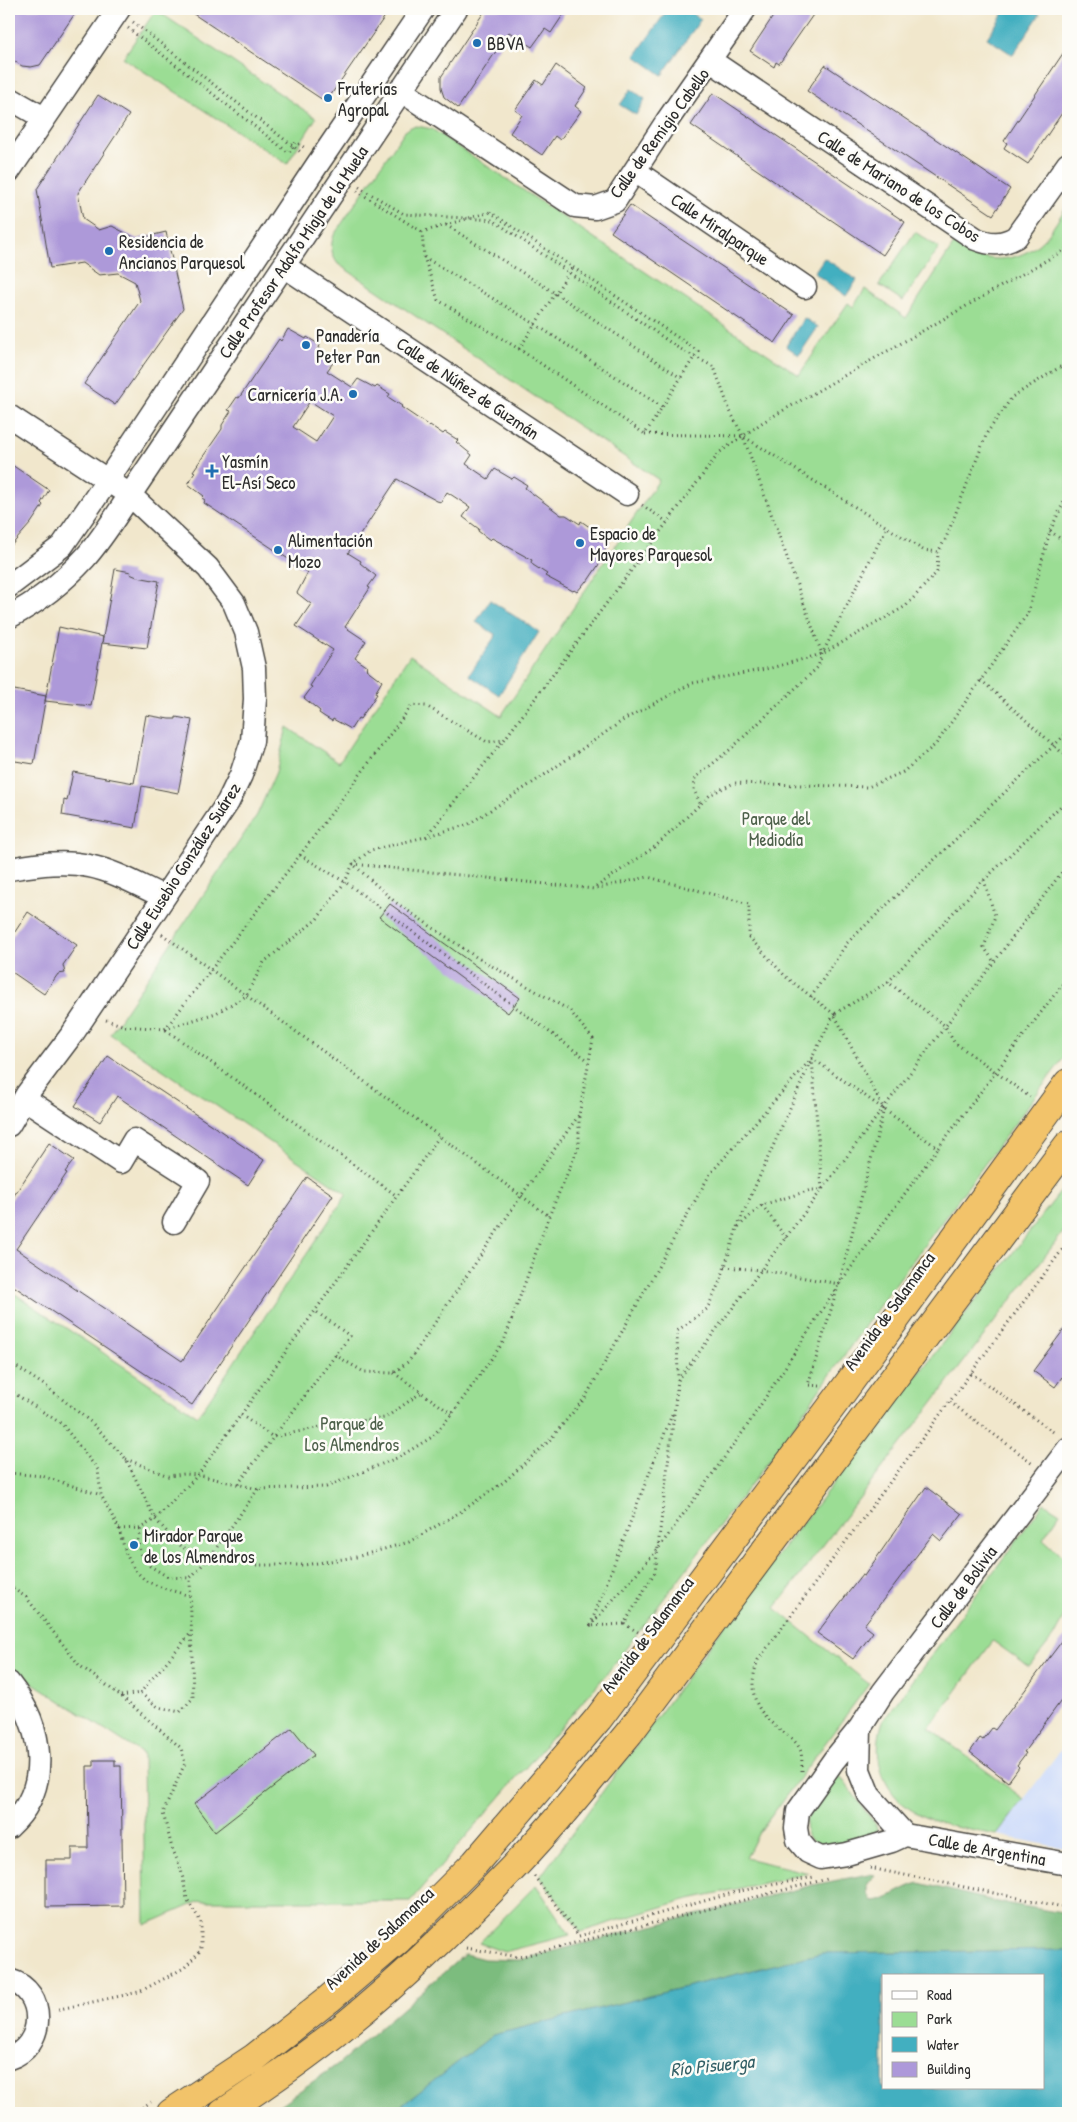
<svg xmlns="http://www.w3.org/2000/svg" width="1077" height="2122" font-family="'Patrick Hand',sans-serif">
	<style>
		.built { fill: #cddbfa }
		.green { fill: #9bdd94; stroke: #638460 }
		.forest { fill: #7cbc7e; stroke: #547454 }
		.water { fill: #42afc0; stroke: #366d76; fill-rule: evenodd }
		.building { fill: #ad99d9; fill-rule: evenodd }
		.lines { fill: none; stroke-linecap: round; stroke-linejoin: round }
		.minor-casing { stroke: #494743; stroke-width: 25 }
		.highway-casing { stroke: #494743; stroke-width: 30 }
		.path { stroke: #494743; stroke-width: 3; stroke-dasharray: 1 4; stroke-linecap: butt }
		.minor { stroke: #fff; stroke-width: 22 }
		.highway { stroke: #f2c36a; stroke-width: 28 }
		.poi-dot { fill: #1f6fb2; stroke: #fdfcf7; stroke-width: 2 }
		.labels { text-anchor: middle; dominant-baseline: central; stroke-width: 5; stroke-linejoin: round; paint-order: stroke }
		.poi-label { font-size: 18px; fill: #2b2b2b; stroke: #fdfcf7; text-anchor: start }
		.street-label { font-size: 18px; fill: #2b2b2b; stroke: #fdfcf7 }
		.park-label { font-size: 18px; fill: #4d604a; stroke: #fdfcf7 }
		.water-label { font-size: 19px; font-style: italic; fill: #346067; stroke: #fdfcf7 }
	</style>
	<rect width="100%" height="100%" fill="#fdfcf7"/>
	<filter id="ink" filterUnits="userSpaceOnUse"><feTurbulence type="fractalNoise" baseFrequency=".02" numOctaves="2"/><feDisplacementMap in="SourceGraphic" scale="10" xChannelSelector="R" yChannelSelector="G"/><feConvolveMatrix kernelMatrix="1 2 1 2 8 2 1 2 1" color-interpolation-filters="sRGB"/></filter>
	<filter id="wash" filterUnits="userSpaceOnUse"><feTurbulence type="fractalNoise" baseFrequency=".0096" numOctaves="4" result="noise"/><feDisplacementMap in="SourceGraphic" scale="20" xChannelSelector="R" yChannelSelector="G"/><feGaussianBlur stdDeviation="1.12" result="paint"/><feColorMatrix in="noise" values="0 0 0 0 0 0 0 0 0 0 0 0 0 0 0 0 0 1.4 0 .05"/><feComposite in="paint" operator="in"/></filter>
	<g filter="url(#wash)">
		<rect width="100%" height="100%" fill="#f1e7cc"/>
		<!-- built -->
		<path class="built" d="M1068 1740V1849L997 1835 1024 1799Z"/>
		<!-- green -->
		<path class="green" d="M156 10 316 118 287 164 123 58Z
			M417 126 432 129 799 375 848 303 853 307 865 289 906 318 954 244C982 264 1018 265 1043 240 1053 230 1060 216 1068 204V1052L882 1302 774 1454 605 1676 410 1901H200L145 1925 143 1754 22 1676 9 1665V1290L198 1416 347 1194 110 1034 257 815 276 772 287 727 339 762 410 655 501 716 659 480 338 264C331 255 330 245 334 235L404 132 411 127Z
			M915 232 939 248 903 301 879 285Z
			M1068 1182V1226L775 1608 869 1684 758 1834 746 1858 809 1873 681 1901 581 1932 540 1877 751 1589Z
			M1044 1503 1060 1513 1043 1539 1068 1561V1609L1053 1637 1029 1667 993 1641 929 1728 1024 1799 997 1835C972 1830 945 1827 922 1816 884 1798 870 1760 883 1721Z
			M838 1773 877 1827 876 1834C863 1837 835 1846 823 1845 818 1845 814 1842 810 1839 793 1822 828 1787 838 1773Z
			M536 1885 570 1935 504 1952 479 1943Z"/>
		<!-- forest -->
		<path class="forest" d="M869 1874 875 1875 867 1885V1893L872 1901C888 1901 902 1887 919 1883L998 1902 1068 1914V1950L822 1953 493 2035 392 2113H268L338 2064 465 1954 484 1959 519 1960 813 1885Z"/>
		<!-- water -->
		<path class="water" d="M668 9H685L701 19 662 75 635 56Z
			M1006 9H1032L1040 14 1013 55 987 38Z
			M631 89 645 99 636 115 620 105Z
			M824 258 857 280 846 296 814 273Z
			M804 318 818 327 799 355 786 346Z
			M490 600 539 632 499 695 469 675 496 635 476 622Z
			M1068 1950V2113H392L493 2035 822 1953ZM883 1976H1043V2088H883Z"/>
		<g id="blocks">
			<!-- building -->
			<path class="building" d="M9 9H78L40 65 31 67 22 66 9 58Z
				M186 9H390L326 102Z
				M486 9H567L551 33 545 29 532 47 509 32 458 108 444 97 441 88V77Z
				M778 9H817L779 64 776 62 774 67 750 51Z
				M1068 46V104L1028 164 1004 148 1007 143 1004 141Z
				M556 65 587 88 575 106 581 111 560 140 555 136 542 155 510 133 522 115 515 110 536 80 543 85Z
				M825 65 1010 189 993 215 807 91Z
				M713 93 905 222 883 255 691 125Z
				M98 95 129 115 78 193 83 219 99 230 112 226 137 239 166 232 183 309 115 405 84 384 140 301 135 282 118 273 99 275 82 263 50 268 37 189Z
				M630 205 794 315 775 343 611 232Z
				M288 329 306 339 307 337 320 345 319 348 335 360 327 371 352 387 358 379 375 388 377 386 390 394 388 397 402 406 401 407 429 426 430 425 443 434 445 432 458 440 456 442 472 455 466 464 488 479 495 469 512 479 514 477 527 485 525 488 561 515H566L580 524 581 521 594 530 593 532 609 544 602 555 604 557 587 582 586 581 577 592 574 590 573 591 545 576 547 574 533 565 531 562 532 560 492 538 490 540 478 531 479 529 463 517 470 507 447 492 441 502 437 501 397 479 348 553 361 561 360 563 376 576 368 587 370 588 345 627 366 641 355 658 368 667 366 669 382 681 375 693 377 694 360 719 358 718 351 729 333 719 332 721 325 717 319 713 320 711 304 698 312 687 310 686 333 650 296 626 311 604 297 593 308 572 204 503 205 500 202 498 204 496 188 484 195 472 193 471 222 429V425L231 411 228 410 237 397 239 398 279 339 281 341ZM310 401 333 416 316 442 293 427Z
				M9 463 49 490 41 503 43 505 31 523 9 548Z
				M115 569 131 572 130 574 137 577 159 581 147 648 102 643Z
				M59 627 103 637 91 706 45 701Z
				M9 689 46 696 34 764 9 760Z
				M146 715 169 719H176V717L192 720 178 793 142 786 135 828 62 815 64 800 67 801 73 772 134 783Z
				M390 904 520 998 508 1013 379 917Z
				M28 912 77 945 63 965 65 973 58 974 44 994 9 970V941Z
				M108 1056 264 1160 248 1185 117 1096 100 1122 75 1106Z
				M49 1143 74 1160 65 1172 67 1173 16 1249 182 1361 307 1177 333 1195 192 1405 9 1283V1203Z
				M1068 1324V1381L1062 1377 1055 1387 1033 1371Z
				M926 1487 962 1514 941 1541 933 1534 864 1625 873 1632 853 1659 817 1633 862 1575 864 1576Z
				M1068 1633V1691L1024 1752 1026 1753 1017 1765 1019 1767 1008 1782 970 1752 980 1738 983 1740 992 1728 995 1730Z
				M292 1728 314 1755 215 1832 194 1804Z
				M94 1760H115V1766H121L123 1906 46 1907V1860H72V1848H88L87 1766H94Z"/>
		</g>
	</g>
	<g filter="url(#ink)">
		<use href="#blocks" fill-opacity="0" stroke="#494743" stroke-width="1"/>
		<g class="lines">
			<!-- minor casing -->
			<g class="minor-casing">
				<path id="minor" d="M711 61 976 239C991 245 1002 245 1016 237L1068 164
					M400 90 575 206 595 208 615 201 667 121 745 9
					M9 98 44 118
					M9 171 119 9
					M635 171 805 287
					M284 266 627 494
					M9 416 130 495 208 568 234 603 246 632 254 668 255 699 252 741 241 775 228 802 73 1033 27 1094 9 1125
					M9 586 62 546 107 481 317 165 423 9
					M9 617C36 603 64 581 85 558 102 539 116 516 130 495L456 9
					M9 869C35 865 63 860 89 866 115 871 140 886 164 897
					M25 1099 121 1162 134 1140 198 1181 174 1222
					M9 1683C43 1726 53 1787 9 1827
					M860 1728 834 1760 798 1811 796 1828 798 1840 808 1852 821 1858 847 1854 892 1841 905 1835
					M905 1835 869 1795 859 1770 860 1728 883 1692 1068 1449
					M905 1835 1068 1864
					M9 1980C48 1991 45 2047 9 2058"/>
			</g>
			<!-- highway casing -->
			<g class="highway-casing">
				<path id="highway" d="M171 2113 254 2058 329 1999 398 1940 475 1863 598 1719 838 1398 1068 1083
					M223 2113C266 2084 309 2055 349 2022 403 1978 454 1929 503 1878 548 1833 588 1782 629 1733L1068 1145"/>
			</g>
			<!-- path -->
			<path class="path" d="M133 22 302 153
				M128 28 289 153 296 142 305 148
				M359 187 404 214 493 220 677 347 714 367 730 411 743 436 822 654
				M357 191 422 232
				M490 212 698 351 645 434 519 349 438 300 424 257 422 232Z
				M446 225 555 293 681 378
				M424 257 535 324 662 407
				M519 349 572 268
				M645 434 743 436 923 550 938 552 946 538 987 433 1012 397 1068 362
				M642 505 667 522
				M1050 531 1068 544
				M981 680 1068 758
				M700 803 694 790 695 778 732 748 818 667 822 654 887 527
				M426 837 503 741
				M300 855 345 882 589 1061
				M353 864 594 889 648 877 749 904V937L786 977 834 1014 812 1058 822 1190H811L762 1205 737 1228 721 1279 707 1309 677 1331 678 1380
				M984 880 995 916 984 947 994 962
				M596 887 656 846 711 794 734 783 868 787 903 772 936 744 1028 613 1050 531 1068 493
				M162 934 549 1216
				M888 982 984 880 1068 799
				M811 997 847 943 1068 732
				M106 1020 125 1026 165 1029 300 855 412 705 426 706 487 742 504 740 720 452 763 422 1068 248
				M165 1029 216 1013 246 996 264 962 317 919 345 882 353 864 371 850 425 837 469 824 540 778 625 719 693 683 771 668 822 654 906 606 937 572 938 552
				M166 1030 397 1196
				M812 1058 938 1148 1068 977
				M762 1205 786 1238
				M737 1227 811 1061
				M725 1267 761 1270 839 1284 884 1109 834 1014 888 982 945 1026 954 1042 1030 1097
				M335 1355 364 1372 394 1373 409 1361 521 1196 579 1115
				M9 1362 47 1387 92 1423 126 1459 155 1519 181 1547 210 1557 257 1565H304L356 1557 409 1542 462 1511 505 1481 548 1442 585 1398 710 1174 812 1058
				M394 1373 452 1414
				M971 1373 1056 1434
				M820 1386 808 1385 837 1290
				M9 1390 62 1424 98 1470 101 1495 119 1529 126 1554 134 1569 146 1581 163 1588 191 1596
				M950 1402 1034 1464
				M241 1415 273 1437 335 1424 385 1418 422 1392
				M126 1459 168 1476 184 1474 198 1475 258 1489 326 1487 399 1457 432 1437 452 1414 504 1341 549 1216 579 1146V1115L593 1039 569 1010 476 957 395 902 353 864
				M9 1473 42 1476 101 1495
				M238 1484 350 1336 315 1311
				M258 1489 210 1557 190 1578 168 1577 150 1566 141 1556 138 1540 141 1528 155 1519 198 1475 439 1137
				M119 1529 141 1528
				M9 1586 26 1597 79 1665 121 1696 181 1748 185 1763 163 1813 172 1848 181 1869 187 1899 201 1922V1950L184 1968 139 1992 55 2010
				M624 1624 590 1626 673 1412
				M590 1626 658 1549 745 1429 839 1284 938 1148
				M638 1632 624 1624 655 1572 678 1380 1068 864
				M140 1693 191 1633
				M121 1696 140 1693 158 1707 180 1712 193 1698 190 1578
				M802 1771C802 1765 802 1758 801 1752 798 1742 788 1735 780 1730 754 1710 747 1691 758 1660L1068 1242
				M870 1868 1068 1908
				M534 1876 579 1936 740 1891 814 1877
				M466 1948 519 1957 827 1879
				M134 2113 151 2102"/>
			<!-- minor -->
			<use href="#minor" class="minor"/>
			<!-- highway -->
			<use href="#highway" class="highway"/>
		</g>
	</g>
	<!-- markers -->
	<g class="poi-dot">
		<circle cx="477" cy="43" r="5"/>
		<circle cx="328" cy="98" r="5"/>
		<circle cx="109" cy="251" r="5"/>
		<circle cx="306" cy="345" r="5"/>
		<circle cx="353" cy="394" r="5"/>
		<path d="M209.5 463.5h5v5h5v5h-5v5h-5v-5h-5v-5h5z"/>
		<circle cx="580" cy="543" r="5"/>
		<circle cx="278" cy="550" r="5"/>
		<circle cx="134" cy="1545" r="5"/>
	</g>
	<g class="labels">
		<!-- poi labels -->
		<g class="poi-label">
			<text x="487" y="43">BBVA</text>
			<text x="338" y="88">Fruterías<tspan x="338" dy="21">Agropal</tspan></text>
			<text x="119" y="241">Residencia de<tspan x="119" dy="21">Ancianos Parquesol</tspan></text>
			<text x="316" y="335">Panadería<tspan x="316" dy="21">Peter Pan</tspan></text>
			<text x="343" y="394" text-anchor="end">Carnicería J.A.</text>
			<text x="222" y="461">Yasmín<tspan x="222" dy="21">El-Así Seco</tspan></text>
			<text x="590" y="533">Espacio de<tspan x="590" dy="21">Mayores Parquesol</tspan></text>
			<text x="288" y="540">Alimentación<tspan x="288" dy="21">Mozo</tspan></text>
			<text x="144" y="1535">Mirador Parque<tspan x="144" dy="21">de los Almendros</tspan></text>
		</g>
		<!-- street labels -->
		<g class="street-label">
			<text transform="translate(659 133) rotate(-54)">Calle de Remigio Cabello</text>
			<text transform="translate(899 186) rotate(33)">Calle de Mariano de los Cobos</text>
			<text transform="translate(720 229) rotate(34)">Calle Miralparque</text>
			<text transform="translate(293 252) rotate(-56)">Calle Profesor Adolfo Miaja de la Muela</text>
			<text transform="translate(468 388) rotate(34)">Calle de Núñez de Guzmán</text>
			<text transform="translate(183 866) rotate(-57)">Calle Eusebio González Suárez</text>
			<text transform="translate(889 1311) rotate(-54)">Avenida de Salamanca</text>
			<text transform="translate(963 1587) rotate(-53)">Calle de Bolivia</text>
			<text transform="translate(647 1635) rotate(-53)">Avenida de Salamanca</text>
			<text transform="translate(987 1849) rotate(10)">Calle de Argentina</text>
			<text transform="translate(379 1938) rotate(-43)">Avenida de Salamanca</text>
		</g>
		<!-- park labels -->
		<g class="park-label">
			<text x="776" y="818">Parque del<tspan x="776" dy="21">Mediodía</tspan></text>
			<text x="352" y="1423">Parque de<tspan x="352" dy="21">Los Almendros</tspan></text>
		</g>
		<!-- water labels -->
		<g class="water-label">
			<text transform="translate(712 2065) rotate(-6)">Río Pisuerga</text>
		</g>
	</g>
	<!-- margin -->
	<rect width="1077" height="2122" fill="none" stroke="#fdfcf7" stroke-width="30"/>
	<!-- legend -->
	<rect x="882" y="1974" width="162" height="115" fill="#fdfcf7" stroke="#a9a8a5"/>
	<rect x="892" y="1991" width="25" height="8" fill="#ffffff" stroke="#a9a8a5"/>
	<text x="927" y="2000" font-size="15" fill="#2b2b2b">Road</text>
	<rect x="892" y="2012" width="25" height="15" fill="#9bdd94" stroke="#a9a8a5"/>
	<text x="927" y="2024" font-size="15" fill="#2b2b2b">Park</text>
	<rect x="892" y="2037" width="25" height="15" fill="#42afc0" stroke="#a9a8a5"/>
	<text x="927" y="2050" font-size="15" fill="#2b2b2b">Water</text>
	<rect x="892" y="2062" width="25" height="15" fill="#ad99d9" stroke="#a9a8a5"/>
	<text x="927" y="2074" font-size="15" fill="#2b2b2b">Building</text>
</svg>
